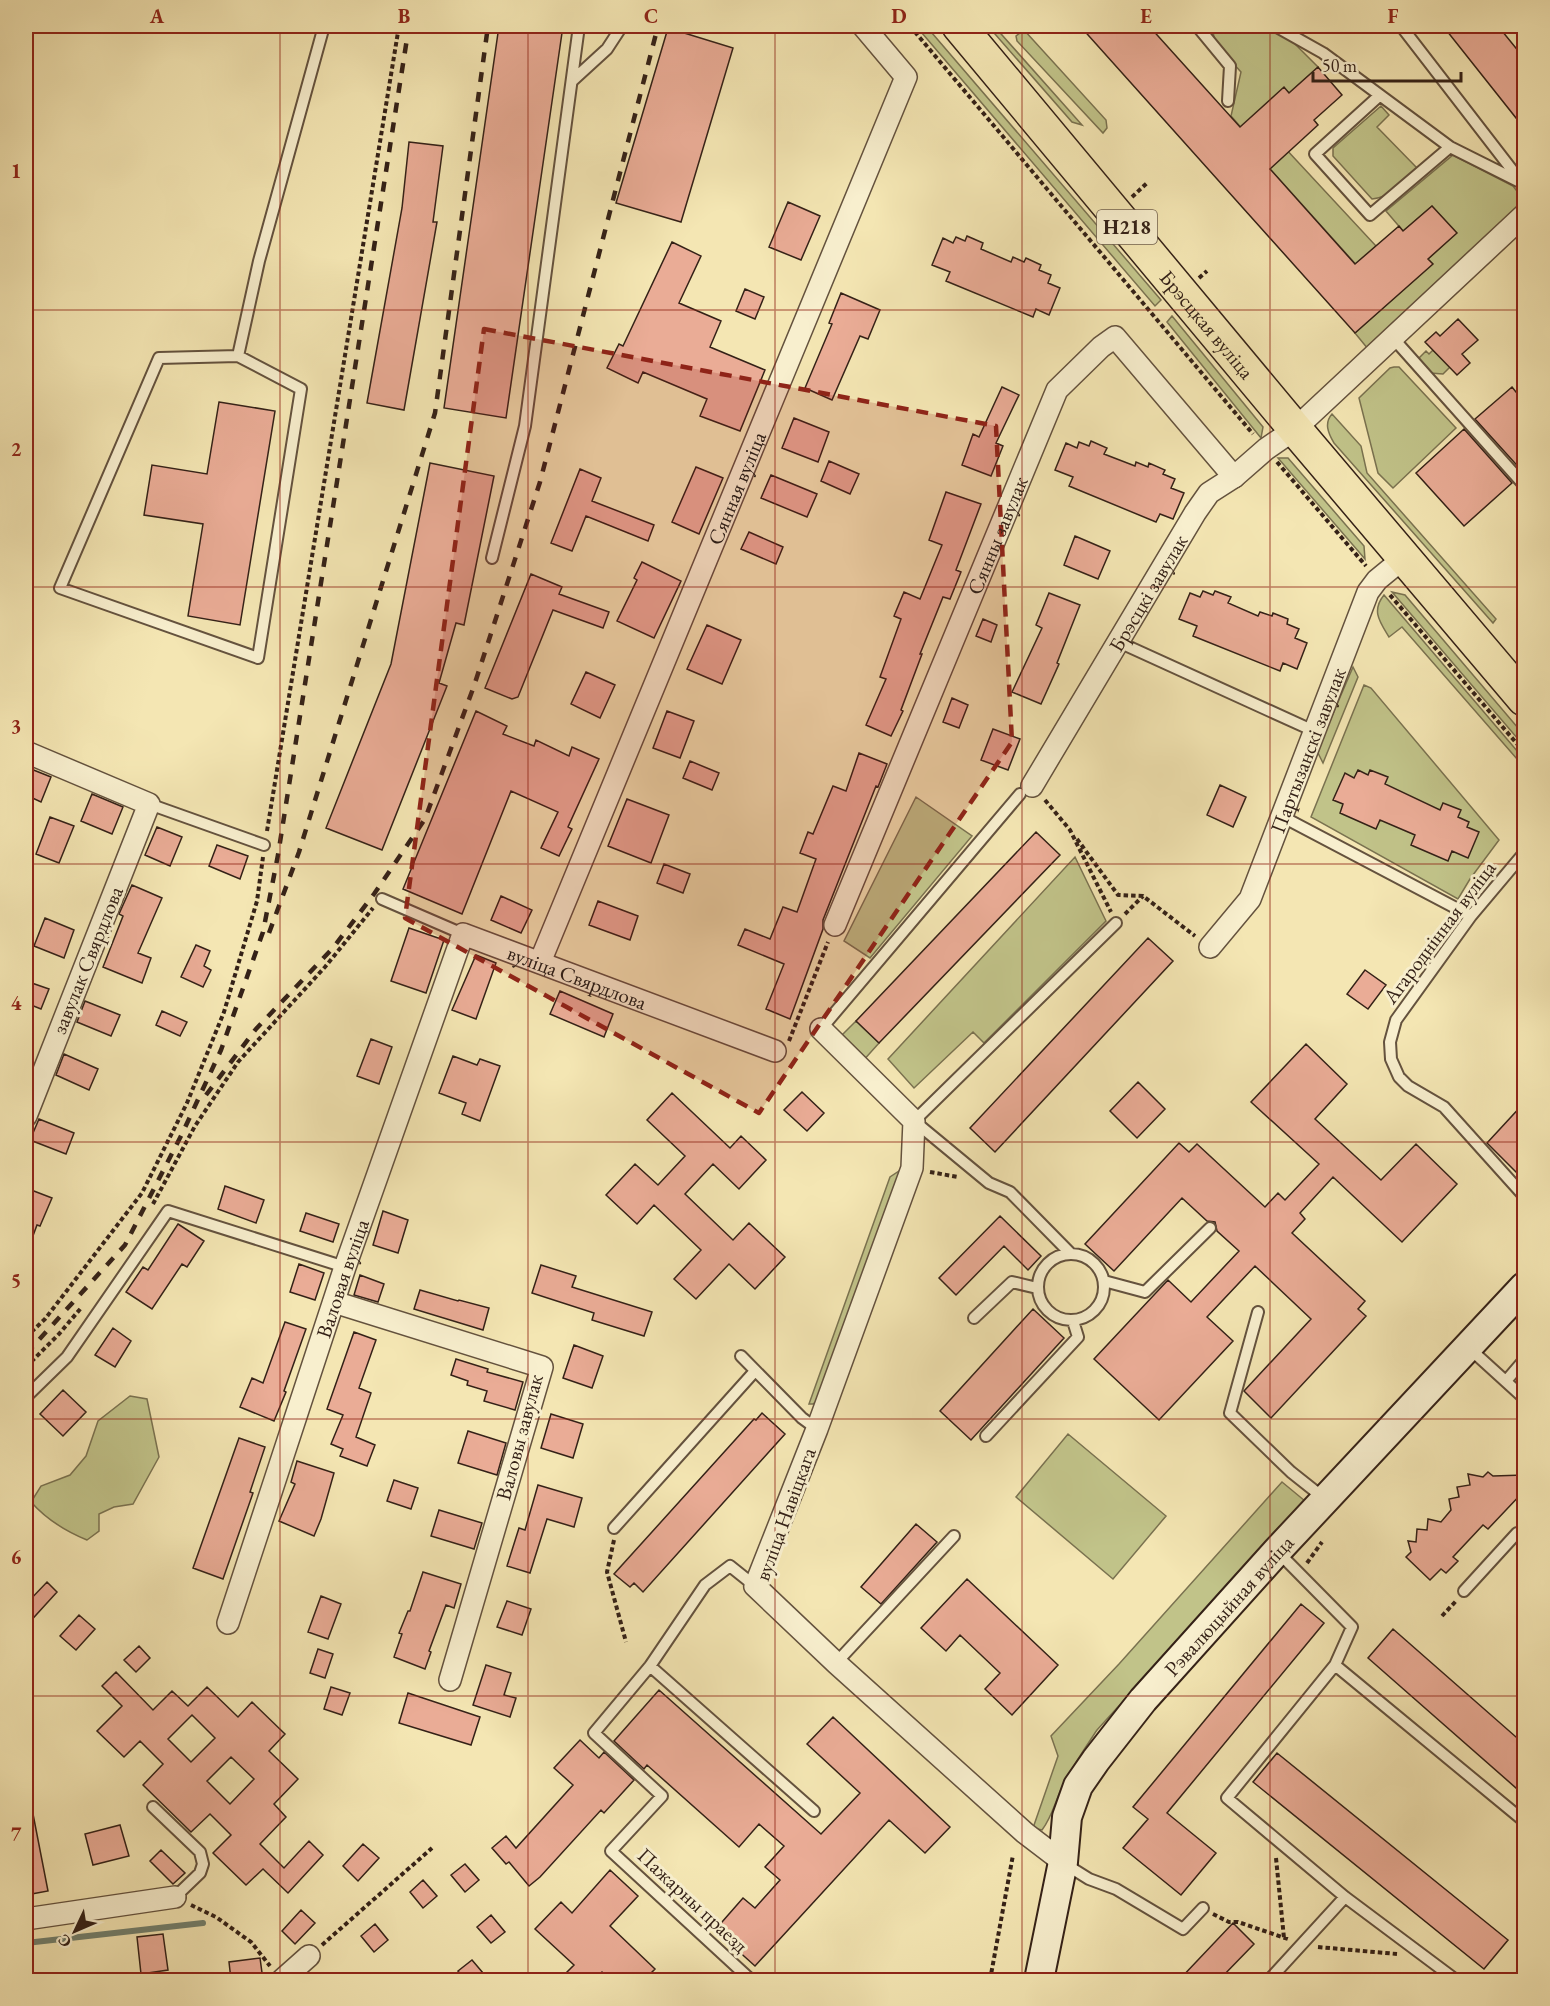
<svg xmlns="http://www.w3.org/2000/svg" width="1550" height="2006" font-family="'EB Garamond',serif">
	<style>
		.green { fill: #c1c389; stroke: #7a7250; stroke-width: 1.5 }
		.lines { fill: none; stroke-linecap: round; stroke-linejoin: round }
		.stream { stroke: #72806e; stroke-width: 6 }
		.building { fill: #eaac96; stroke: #342117; stroke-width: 1.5; fill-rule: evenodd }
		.lane-casing { stroke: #64523e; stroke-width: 14 }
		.street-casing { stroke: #64523e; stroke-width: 24 }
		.secondary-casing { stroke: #342117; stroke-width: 32 }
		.primary-casing { stroke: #342117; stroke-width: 36 }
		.path { stroke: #342117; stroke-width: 4; stroke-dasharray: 4.5 3; stroke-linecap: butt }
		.lane { stroke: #f8efce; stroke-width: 10 }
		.street { stroke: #f8efce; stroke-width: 21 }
		.secondary { stroke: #f8efce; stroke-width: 28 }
		.primary { stroke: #f4e6b3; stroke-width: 33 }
		.rail { stroke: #342117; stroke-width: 4.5; stroke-dasharray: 10 10; stroke-linecap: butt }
		.marked { fill: #8f2418; fill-opacity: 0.2; stroke: #8f2418; stroke-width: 4.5; stroke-dasharray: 12 8; stroke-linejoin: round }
		.grid { fill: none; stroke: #8f2418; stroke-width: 1.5; stroke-opacity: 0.55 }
		.labels { text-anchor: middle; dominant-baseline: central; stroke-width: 6; stroke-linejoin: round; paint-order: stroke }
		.shield { fill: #f8efce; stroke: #6f5f4e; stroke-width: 1.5 }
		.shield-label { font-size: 20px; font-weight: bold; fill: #342117 }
		.street-label { font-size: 21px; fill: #342117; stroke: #f8efce }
		.neatline { fill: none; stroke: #8f2418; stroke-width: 2 }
		.grid-label { font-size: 20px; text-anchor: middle; font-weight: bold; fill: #8f2418 }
	</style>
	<rect width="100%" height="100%" fill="#f4e6b3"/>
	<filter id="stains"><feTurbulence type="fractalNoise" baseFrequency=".00333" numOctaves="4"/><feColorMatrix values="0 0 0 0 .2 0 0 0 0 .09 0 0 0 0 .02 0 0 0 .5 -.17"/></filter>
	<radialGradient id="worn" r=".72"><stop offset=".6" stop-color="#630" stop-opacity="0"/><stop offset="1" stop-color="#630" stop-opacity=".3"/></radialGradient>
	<!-- green -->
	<path class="green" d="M916 26H926L1161 300 1155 306Z
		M988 26H994L1082 125 1072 122Z
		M1214 26H1265L1293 42 1318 67 1289 93 1284 88 1245 132 1231 116 1241 72C1230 59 1209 43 1214 26Z
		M1024 30 1106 120 1107 128 1103 133 1017 41 1016 36Z
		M1381 106 1389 115 1377 127 1417 168C1405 181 1389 198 1372 199L1333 156V148Z
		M1284 147 1376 246 1360 269 1263 161Z
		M1453 155 1513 186 1524 200V203L1368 349 1355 333 1432 264 1428 259 1456 233 1432 206 1403 231 1386 211Z
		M1172 316 1263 427 1261 438 1167 322Z
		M1433 350 1450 367 1443 374 1430 373 1417 360 1426 351 1429 354Z
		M1394 367H1399L1456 428 1393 488 1378 473 1359 398 1390 368Z
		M1332 414 1361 446 1367 473 1496 619 1493 623 1334 443C1328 433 1324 423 1332 414Z
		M1278 458H1288L1364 546 1365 559Z
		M1392 592 1405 595 1524 735V746Z
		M1384 595 1524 759V767L1402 627 1389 637C1380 622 1371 611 1384 595Z
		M1353 667 1358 677 1323 763 1317 751Z
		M1364 685 1371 688 1499 840 1470 879 1458 899 1311 817Z
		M916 797 972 836 870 958 844 941Z
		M1075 857 1106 921 984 1043 973 1032 914 1088 888 1059Z
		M856 1021 879 1043 862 1062 838 1039Z
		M899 1171 903 1172 818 1401 813 1404H809L890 1177Z
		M130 1396 147 1399 159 1457 133 1504 114 1507 99 1514V1531L87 1540C65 1531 47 1520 31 1502L41 1486 70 1475 86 1456 98 1421Z
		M1068 1434 1166 1516 1113 1579 1016 1497Z
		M1282 1482 1305 1501 1097 1730C1085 1748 1072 1767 1062 1787 1055 1802 1052 1817 1042 1830L1033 1828 1058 1756 1051 1736 1119 1664Z"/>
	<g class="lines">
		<!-- stream -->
		<path class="stream" d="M26 1943 203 1923"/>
	</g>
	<!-- building -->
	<path class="building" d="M499 26H563L506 418 444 408Z
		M1080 26H1149L1240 127 1284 87 1289 93 1318 67 1342 95 1314 120 1318 125 1270 169 1355 264 1399 226 1403 231 1432 206 1457 233 1428 259 1433 264 1355 333Z
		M1443 26H1498L1524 58V128Z
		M668 28 733 48 681 222 616 203Z
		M409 142 443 146 433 222H437L404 410 367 403 402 208Z
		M788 202 820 216 801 260 769 247Z
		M967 236 983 243 981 249 1011 262 1013 257 1024 262 1026 258 1041 265 1039 270 1051 275 1048 283 1060 288 1049 315 1036 309 1033 317 946 281 950 272 932 265 943 238 953 243 956 237 965 241Z
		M672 242 701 256 679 303 721 321 710 347 765 370 740 431 700 416 707 399 643 372 638 383 607 368 619 344 623 346Z
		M745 289 764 297 755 319 736 311Z
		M841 293 880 310 868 339 860 336 832 400 805 388 832 324 829 323Z
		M1458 319 1478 340 1462 354 1470 363 1457 375 1425 342 1436 332 1440 336Z
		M1002 387 1019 395 996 443 1003 446 991 476 962 465 973 434 979 437Z
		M1512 387 1524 402V471L1523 472 1475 419Z
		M219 402 275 411 240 625 188 616 203 524 144 515 152 465 207 474Z
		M794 418 829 432 818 462 782 448Z
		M1464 429 1512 483 1464 526 1416 473Z
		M1091 441 1107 448 1104 454 1135 466 1136 462 1148 467 1149 463 1165 470 1163 474 1175 479 1171 488 1184 493 1173 519 1160 514 1156 522 1069 486 1073 477 1055 470 1066 443 1077 448 1079 442 1089 446Z
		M829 461 859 474 850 494 821 481Z
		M430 463 494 476 464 625 456 623 439 683 447 686 382 850 326 828 391 664Z
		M696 467 723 478 699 534 672 522Z
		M580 469 601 478 592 501 654 525 648 541 586 516 572 551 551 543Z
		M771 475 817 494 807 517 761 498Z
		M946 492 981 504 956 570 961 572 950 599 943 597 920 654H922L901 710 903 711 891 736 866 725 886 679 880 677 901 619 894 616 904 592 920 599 942 545 929 540Z
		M749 532 783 547 776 564 741 549Z
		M1075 536 1110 551 1098 579 1064 565Z
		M642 562 681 581 654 638 617 621 637 580 634 578Z
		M531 574 562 587 559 594 609 612 603 628 553 610 518 697 512 699 485 688Z
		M1203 591 1213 595 1215 591 1231 597 1228 603 1258 616 1260 612 1272 616 1273 613 1288 619 1287 624 1299 629 1295 638 1307 643 1297 669 1283 663 1280 671 1193 636 1197 626 1179 619 1190 593 1200 597Z
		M1049 593 1080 605 1057 663 1059 664 1041 704 1012 692 1042 628 1036 625Z
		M983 619 997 625 991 642 976 636Z
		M707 625 741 640 722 684 687 669Z
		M586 672 615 685 600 718 571 704Z
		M952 698 968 705 959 728 943 722Z
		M476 711 507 726 503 734 534 746 536 740 569 756 572 747 599 759 568 827 572 829 559 856 541 848 558 812 511 791 462 914 403 889Z
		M667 711 694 721 680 758 653 748Z
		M993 729 1020 739 1008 770 981 760Z
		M859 753 887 764 878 787 876 786 823 920V929L790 1019 766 1009 784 964 738 945 745 929 770 939 783 907 797 912 816 859 800 853 808 832 813 834 833 786 846 791Z
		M690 761 719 773 712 790 683 778Z
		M26 767 51 777 41 802 26 795Z
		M1358 770 1368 775 1370 770 1388 777 1385 784 1440 810 1443 803 1461 810 1458 817 1469 822 1467 827 1479 832 1468 858 1452 851 1448 861 1411 845 1415 835 1380 820 1376 829 1340 813 1343 804 1333 800 1345 773 1354 778Z
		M1220 785 1246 797 1233 827 1207 815Z
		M92 794 123 807 112 834 81 821Z
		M627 799 669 815 651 863 608 846Z
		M50 817 74 826 59 863 36 854Z
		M157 827 182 837 170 866 145 855Z
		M1036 832 1060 855 879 1043 856 1021Z
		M217 845 248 856 240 879 209 866Z
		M664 864 690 874 683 893 657 883Z
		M132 885 162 898 138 953 151 958 142 983 103 967 123 916 119 914Z
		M501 896 532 910 521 933 491 920Z
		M598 901 638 916 630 940 589 925Z
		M45 918 74 930 64 958 34 946Z
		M409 928 444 940 426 993 391 981Z
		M1148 938 1173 961 995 1152 970 1128Z
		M196 945 210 951 204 966 211 970 203 987 181 977Z
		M476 955 496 963 476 1019 452 1010Z
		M1365 970 1386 985 1368 1009 1347 994Z
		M26 981 49 989 41 1009 26 1003Z
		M560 991 613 1014 604 1037 550 1014Z
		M85 1001 120 1015 111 1036 77 1022Z
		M162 1011 187 1022 180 1036 156 1025Z
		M371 1039 392 1047 379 1084 357 1076Z
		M1306 1044 1347 1084 1315 1119 1381 1180 1416 1144 1457 1184 1402 1242 1333 1177 1300 1213 1305 1219 1292 1233 1365 1301 1358 1309 1366 1316 1271 1418 1244 1391 1311 1319 1255 1266 1207 1317 1233 1341 1159 1420 1094 1359 1168 1280 1191 1302 1239 1251 1217 1231 1215 1222 1207 1221 1182 1198 1114 1271 1085 1244 1179 1143 1189 1152 1197 1144 1265 1207 1278 1193 1285 1200 1319 1164 1251 1102Z
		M64 1054 98 1069 89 1090 56 1075Z
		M453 1056 477 1065 480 1059 500 1066 480 1121 462 1114 466 1103 439 1093Z
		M1138 1082 1165 1109 1137 1138 1110 1111Z
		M802 1092 824 1113 807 1131 784 1110Z
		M672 1093 730 1148 741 1136 766 1160 739 1189 713 1164 685 1194 733 1240 749 1223 785 1257 755 1289 729 1264 696 1299 674 1279 701 1250 654 1205 637 1224 606 1195 635 1164 658 1185 685 1156 647 1120Z
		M1524 1103V1180L1487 1143Z
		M39 1119 74 1133 66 1154 30 1140Z
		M225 1186 264 1200 256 1223 218 1209Z
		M26 1188 52 1198 40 1226 37 1225 27 1252H26Z
		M383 1211 408 1220 398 1253 373 1245Z
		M306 1213 339 1224 333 1242 300 1231Z
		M1000 1216 1041 1256 1028 1270 1004 1246 956 1295 939 1278Z
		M178 1224 204 1241 187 1267 182 1264 152 1309 126 1292 143 1267 148 1270Z
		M299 1264 324 1273 315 1300 290 1292Z
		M541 1265 576 1276 572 1287 652 1312 644 1336 592 1320 594 1313 532 1293Z
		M360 1275 384 1284 378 1302 354 1295Z
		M420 1290 458 1301 459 1300 489 1308 483 1330 414 1309Z
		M1033 1309 1064 1338 971 1440 940 1411Z
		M285 1322 306 1329 284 1391 286 1392 274 1421 240 1407 252 1378 263 1383Z
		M113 1328 131 1341 115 1367 95 1355Z
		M354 1332 376 1340 359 1388 371 1393 356 1437 375 1445 367 1466 340 1456 343 1449 331 1444 343 1415 327 1409Z
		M574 1345 603 1356 592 1388 563 1378Z
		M456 1359 488 1369 487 1372 523 1382 515 1410 484 1401 487 1391 467 1385 468 1381 451 1375Z
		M63 1390 86 1412 63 1436 40 1414Z
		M762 1413 785 1434 643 1592 634 1583 630 1587 614 1574 754 1419 756 1420Z
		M551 1414 583 1424 573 1458 541 1448Z
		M468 1431 506 1443 497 1475 458 1463Z
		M239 1438 265 1447 250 1492 253 1493 223 1579 193 1568Z
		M297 1461 334 1473 321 1519 314 1536 279 1521 295 1484 291 1482Z
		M1488 1472 1493 1476 1524 1475V1491L1488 1529 1483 1525 1453 1557 1458 1561 1446 1573 1441 1569 1430 1580 1406 1557 1411 1552 1408 1541 1416 1542 1417 1529 1427 1530 1428 1519 1441 1522 1451 1510 1449 1499 1459 1497 1457 1487 1470 1485 1468 1474 1483 1477Z
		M394 1480 418 1488 411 1509 387 1501Z
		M538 1485 582 1498 574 1527 547 1519 530 1573 507 1566 519 1528 525 1530Z
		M439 1510 482 1523 474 1549 431 1536Z
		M916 1524 937 1542 881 1604 861 1587Z
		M423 1572 461 1584 454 1608 446 1605 429 1651 431 1652 425 1669 394 1657 402 1634 399 1633 408 1611H410Z
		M967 1579 1058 1665 1012 1715 985 1689 1000 1673 960 1635 946 1651 921 1628Z
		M47 1582 57 1592 26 1626V1604Z
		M321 1596 341 1604 328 1639 308 1632Z
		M507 1601 531 1609 522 1635 497 1627Z
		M1301 1604 1324 1623 1167 1813 1216 1853 1181 1895 1123 1848 1148 1819 1133 1807Z
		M79 1615 95 1629 76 1650 60 1636Z
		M1393 1629 1524 1744V1795L1368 1658Z
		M139 1646 150 1658 136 1672 124 1660Z
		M318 1649 333 1654 325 1678 310 1673Z
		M486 1665 511 1673 504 1695 516 1698 510 1717 473 1705Z
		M116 1672 153 1710 172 1691 188 1706 207 1687 238 1717 252 1702 285 1734 269 1751 298 1779 274 1804 286 1817 260 1844 284 1868 309 1841 323 1855 288 1893 263 1869 246 1885 213 1853 231 1835 210 1814 191 1832 143 1785 163 1764 140 1741 124 1757 97 1731 122 1706 102 1686ZM192 1715 215 1738 191 1762 168 1739ZM231 1757 254 1779 230 1804 207 1781Z
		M331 1687 350 1693 342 1715 324 1709Z
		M659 1690 821 1834 860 1793 807 1744 833 1717 950 1827 925 1853 889 1820 755 1966 715 1930 743 1898 755 1908 780 1880 765 1867 784 1846 759 1824 739 1847 647 1765 644 1769 614 1741Z
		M408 1693 480 1717 471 1745 399 1723Z
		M580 1740 599 1758 604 1752 634 1780 604 1813 601 1810 540 1877 529 1886 509 1862 506 1864 492 1848 506 1836 516 1848 573 1785 554 1768Z
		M1277 1753 1508 1940 1484 1969 1253 1782Z
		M33 1814 48 1891 26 1895V1815Z
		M120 1825 129 1856 93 1865 85 1834Z
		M363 1844 379 1858 358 1881 343 1866Z
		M161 1850 185 1873 173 1884 150 1861Z
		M465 1864 479 1880 465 1892 451 1875Z
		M610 1870 638 1896 610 1926 655 1969 644 1980H611L602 1972 595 1980H559L574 1965 535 1929 561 1902 572 1913Z
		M423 1880 437 1896 423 1908 410 1892Z
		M301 1910 315 1923 295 1944 282 1931Z
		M491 1915 505 1932 491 1943 477 1927Z
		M1233 1923 1254 1944 1219 1980H1179Z
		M375 1924 388 1940 374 1952 361 1936Z
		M163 1934 168 1970 141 1974 137 1937Z
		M260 1958 263 1980H231L229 1962Z
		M472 1960 489 1980H466L458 1971Z"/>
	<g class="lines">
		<!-- lane casing -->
		<g class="lane-casing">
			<path id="lane" d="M1197 26 1230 66 1228 101
				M1275 26 1323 53 1450 147 1522 183
				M1401 26 1519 179
				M572 81 607 49 622 26
				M1379 96 1315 154 1370 215 1450 147
				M1393 338 1524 485
				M238 356 301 389 258 658 60 588 159 358Z
				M238 356 259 261 324 26
				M492 558 525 426 579 26
				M1125 645 1314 731
				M149 804 264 845
				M1281 816 1471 916
				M1524 853 1471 916 1396 1020 1390 1042 1391 1059 1399 1077 1408 1086 1444 1107 1524 1196
				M382 899 463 934
				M821 1029 1020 794
				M1038 1287a33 33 0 1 1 66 0a33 33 0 1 1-66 0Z
				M1071 1254 1010 1192 989 1183 914 1121 1116 923
				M1104 1281 1145 1292 1210 1228
				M1258 1312 1230 1413 1291 1472 1325 1499
				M974 1318 1012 1282 1037 1288
				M1469 1348 1524 1398
				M741 1356 802 1418 817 1429
				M1506 1381 1524 1360
				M26 1397 67 1357 168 1211 345 1267
				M986 1436 1078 1337 1073 1321
				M614 1528 755 1371
				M1277 1551 1352 1627 1335 1665 1524 1821
				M1464 1591 1517 1533 1524 1540
				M836 1663 954 1536
				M1335 1665 1227 1798 1345 1897 1456 1980
				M650 1666 814 1811
				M153 1807 200 1852 203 1864 200 1873 175 1897
				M1065 1864 1089 1879 1116 1889 1183 1929 1203 1908
				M751 1980 611 1851 662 1796 594 1733 650 1666 705 1585 730 1566 755 1586
				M1269 1980 1345 1897"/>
		</g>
		<!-- street casing -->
		<g class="street-casing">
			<g id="street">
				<path d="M26 752 149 804 26 1116"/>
				<path id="s1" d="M1032 786 1195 513 1209 493 1234 477 1266 449 1295 429 1524 215"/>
				<path id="s2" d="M835 925 1057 390 1101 347 1115 337 1234 477"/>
				<path id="s3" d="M1210 947 1250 899 1368 592 1377 580 1405 557"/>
				<path id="s4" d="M540 962 906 77 863 26"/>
				<path d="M821 1029 914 1121 912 1168 817 1429 755 1586 836 1663 1025 1833 1063 1862"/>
				<path d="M334 1302 542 1367 450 1680"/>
				<path id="s5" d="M228 1623 345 1267 463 934 775 1051"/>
				<path d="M26 1919 175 1897"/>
				<path d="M282 1980 309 1956"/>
			</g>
		</g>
		<!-- secondary casing -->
		<g class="secondary-casing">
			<g id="secondary">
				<path id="s6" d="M1039 1980 1063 1862 1067 1817 1078 1786 1096 1760 1143 1700 1277 1551 1524 1287"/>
			</g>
		</g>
		<!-- primary casing -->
		<g class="primary-casing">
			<g id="primary">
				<path id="s7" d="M959 26 1295 429 1524 699"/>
			</g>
		</g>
		<!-- path -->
		<path class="path" d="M910 26 1253 434
			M1132 197 1147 183
			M1199 278 1207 271
			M1277 462 1366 566
			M1390 595 1524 752
			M1045 800 1070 830 1111 912
			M267 831 399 26
			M1077 839 1118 895 1143 896 1195 936
			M1125 914 1143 896
			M789 1041 828 942
			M930 1172 958 1177
			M153 1204 195 1126 238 1062 325 967 373 908
			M26 1337 45 1319 142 1193 187 1103 224 1012 257 901 263 857
			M26 1367 59 1334 81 1308
			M614 1540 607 1572 626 1642
			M1307 1563 1322 1542
			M1442 1616 1456 1601
			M1276 1858 1284 1938
			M191 1905 216 1917 251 1942 270 1966
			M1213 1914 1229 1922H1238L1288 1939
			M322 1945 432 1848
			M1318 1947 1397 1954
			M990 1980 1013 1855"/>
		<!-- lane -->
		<use href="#lane" class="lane"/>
		<!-- street -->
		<use href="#street" class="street"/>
		<!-- secondary -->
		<use href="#secondary" class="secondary"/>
		<!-- primary -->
		<use href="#primary" class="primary"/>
		<!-- rail -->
		<path class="rail" d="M269 933 299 852 435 413 488 26
			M206 1095 256 1029 333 948 374 894 425 819 474 686 540 482 658 26
			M26 1354 125 1245 182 1134 221 1050 263 932 278 855 409 26"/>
	</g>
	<!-- marked area -->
	<path class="marked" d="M484 329 996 426 1012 742 759 1113 405 918Z"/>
	<!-- grid -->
	<path class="grid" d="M280 26V1980M528 26V1980M775 26V1980M1022 26V1980M1270 26V1980M26 310H1524M26 587H1524M26 864H1524M26 1142H1524M26 1419H1524M26 1696H1524"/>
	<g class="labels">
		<!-- shield labels -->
		<rect class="shield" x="1097" y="210" width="60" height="34" rx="4.5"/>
		<g class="shield-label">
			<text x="1127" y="227">Н218</text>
		</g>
		<!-- street labels -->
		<g class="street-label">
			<text stroke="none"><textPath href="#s7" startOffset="388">Брэсцкая вуліца</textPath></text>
			<text stroke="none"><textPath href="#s4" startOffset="513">Сянная вуліца</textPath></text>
			<text stroke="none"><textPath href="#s2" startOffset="422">Сянны завулак</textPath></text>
			<text stroke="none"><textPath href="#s1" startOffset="225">Брэсцкі завулак</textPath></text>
			<text stroke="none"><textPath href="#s3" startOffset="222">Партызанскі завулак</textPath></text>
			<text transform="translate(1439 932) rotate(-53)">Агароднінная вуліца</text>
			<text transform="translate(87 960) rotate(-68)">завулак Свярдлова</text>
			<text stroke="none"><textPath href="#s5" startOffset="850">вуліца Свярдлова</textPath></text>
			<text stroke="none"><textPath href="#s5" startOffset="363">Валовая вуліца</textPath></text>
			<text transform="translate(519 1437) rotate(-75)">Валовы завулак</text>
			<text transform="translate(785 1514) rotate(-70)">вуліца Навіцкага</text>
			<text stroke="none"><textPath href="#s6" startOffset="434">Рэвалюцыйная вуліца</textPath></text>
			<text transform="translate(693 1900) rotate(43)">Пажарны праезд</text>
		</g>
	</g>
	<!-- margin -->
	<rect width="1550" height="2006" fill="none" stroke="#f4e6b3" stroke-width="66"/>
	<!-- north arrow -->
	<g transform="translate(75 1931) rotate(226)" stroke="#f8efce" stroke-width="4.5" paint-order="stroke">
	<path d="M0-4.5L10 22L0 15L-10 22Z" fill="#342117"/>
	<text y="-9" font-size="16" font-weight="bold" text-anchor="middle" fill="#342117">С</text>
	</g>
	<!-- scale -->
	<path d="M1313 72v9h148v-9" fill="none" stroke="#342117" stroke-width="3"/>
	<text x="1322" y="72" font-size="18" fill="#342117" stroke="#f8efce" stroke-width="4.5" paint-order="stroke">50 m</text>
	<rect x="33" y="33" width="1484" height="1940" class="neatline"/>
	<g class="grid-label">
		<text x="157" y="23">A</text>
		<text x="404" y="23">B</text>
		<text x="651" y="23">C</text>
		<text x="899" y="23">D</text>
		<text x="1146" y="23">E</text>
		<text x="1393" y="23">F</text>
		<text x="16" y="178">1</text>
		<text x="16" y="456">2</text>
		<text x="16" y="733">3</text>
		<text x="16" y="1010">4</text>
		<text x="16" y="1287">5</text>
		<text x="16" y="1564">6</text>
		<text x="16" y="1841">7</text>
	</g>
	<rect width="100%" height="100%" filter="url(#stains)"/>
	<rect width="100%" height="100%" fill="url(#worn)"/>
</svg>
